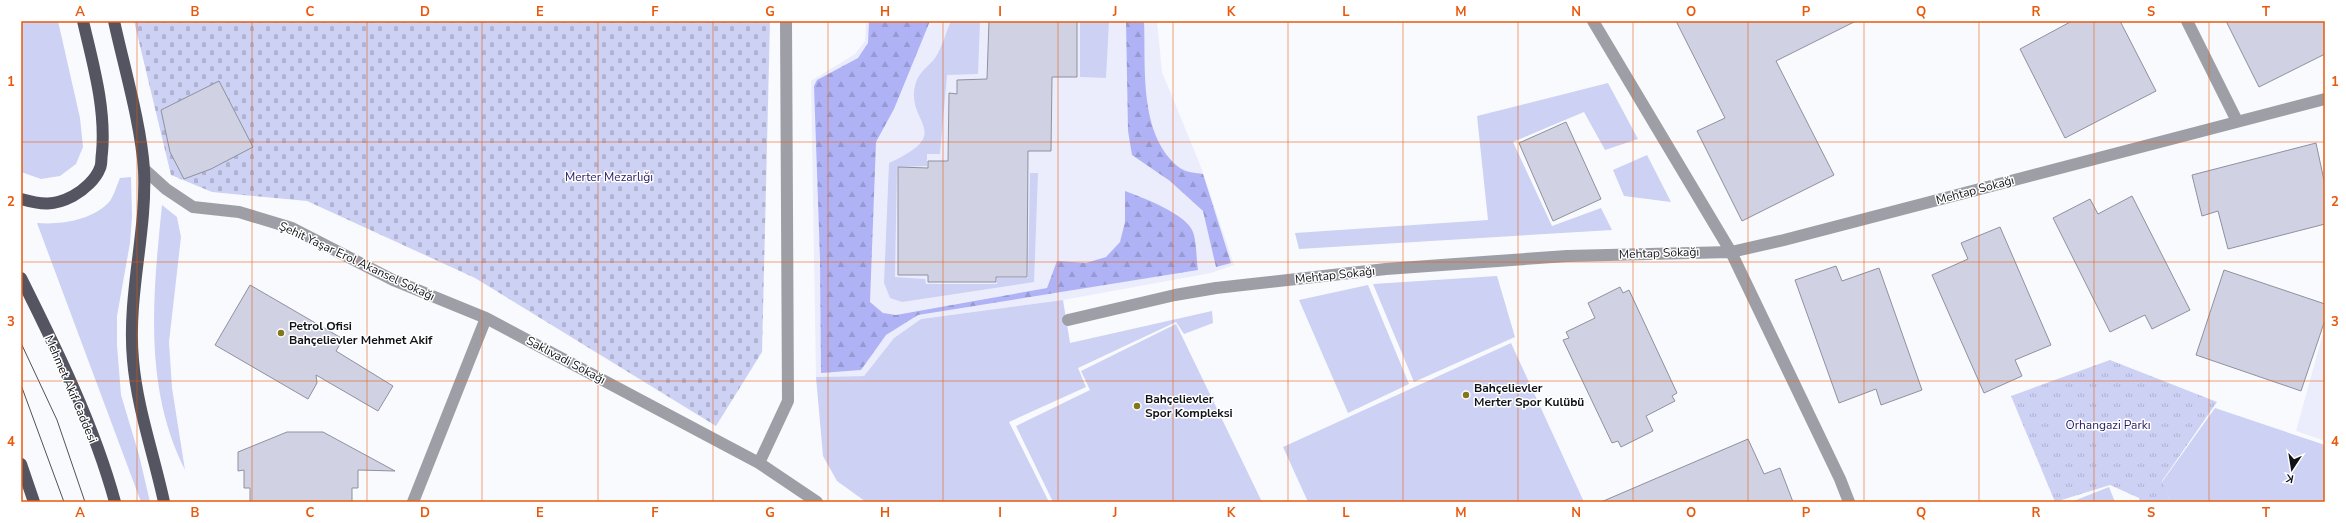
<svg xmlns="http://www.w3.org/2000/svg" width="2346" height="523" font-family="'Nunito Sans',sans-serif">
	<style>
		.built { fill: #ecedfc }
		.green { fill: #cdd1f4 }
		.forest { fill: url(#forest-firs) }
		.cemetery { fill: url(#cemetery-stones) }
		.park { fill: url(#park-tufts) }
		.building { fill: #d0d1e2; stroke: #8f91a0 }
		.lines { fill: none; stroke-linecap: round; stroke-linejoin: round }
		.street { stroke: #9e9fa6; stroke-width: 12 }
		.primary { stroke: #545561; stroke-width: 12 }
		.tram { stroke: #515257; stroke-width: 1 }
		.grid { fill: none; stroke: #e8590c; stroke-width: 1; stroke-opacity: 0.55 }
		.poi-dot { fill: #83771b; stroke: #fff; stroke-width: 1.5 }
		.labels { text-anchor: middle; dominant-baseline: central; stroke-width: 3; stroke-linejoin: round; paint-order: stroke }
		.park-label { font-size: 12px; fill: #241a65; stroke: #fff }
		.street-label { font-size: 12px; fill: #111218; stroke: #fff }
		.poi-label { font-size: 12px; font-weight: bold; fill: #111218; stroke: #fff; text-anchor: start }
		.neatline { fill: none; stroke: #e8590c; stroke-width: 1.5 }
		.grid-label { font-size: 13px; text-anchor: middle; font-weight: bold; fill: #e8590c }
	</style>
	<defs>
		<pattern id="forest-firs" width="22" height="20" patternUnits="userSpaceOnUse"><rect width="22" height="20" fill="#afb3f6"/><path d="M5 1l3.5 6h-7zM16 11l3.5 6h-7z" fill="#9699d2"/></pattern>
		<pattern id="cemetery-stones" width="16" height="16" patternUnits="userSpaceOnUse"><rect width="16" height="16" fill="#cdd1f4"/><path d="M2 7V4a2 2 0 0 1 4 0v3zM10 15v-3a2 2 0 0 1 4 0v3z" fill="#afb2d0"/></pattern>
		<pattern id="park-tufts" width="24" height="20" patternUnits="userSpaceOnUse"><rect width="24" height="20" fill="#cdd1f4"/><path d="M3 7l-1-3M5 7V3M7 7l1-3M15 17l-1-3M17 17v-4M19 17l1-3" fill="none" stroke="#afb2d0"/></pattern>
	</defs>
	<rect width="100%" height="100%" fill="#f9fafd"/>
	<!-- built -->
	<path class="built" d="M866 21H1157L1162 72 1201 167 1234 265 1211 273 1063 300 921 319 894 338 864 376 816 377 811 81 855 54 865 41Z
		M2325 326V441L2296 431Z"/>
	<!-- green -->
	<path class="green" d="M21 21H58L80 118 83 147 76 164 60 176 41 179 21 172Z
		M951 21H980L978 74 947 75 940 154H927V166L897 167 895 277 925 279 926 284H997V278H1028L1030 173H1038L1034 282 902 302 890 298 884 283 889 163C958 131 903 124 916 82 920 71 928 67 935 58 942 48 946 32 951 21Z
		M1080 21H1109L1106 78 1080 77Z
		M1608 83 1638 139 1605 150 1584 112 1513 142 1552 226 1601 208 1612 230 1299 249 1295 233 1488 220 1477 116Z
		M1647 155 1671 202 1624 196 1613 170Z
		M131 177 132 216 130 243 117 316V345L121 395 139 455 150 502H141L37 223C62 225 93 220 110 201 114 195 117 185 120 178Z
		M162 205 177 217 181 237 169 342 172 388 185 470C143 387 153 294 162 205Z
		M1497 276 1515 337 1414 382 1373 284Z
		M1368 285 1409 384 1348 413 1299 300Z
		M1063 300 1070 343 1212 311 1213 323 1184 334 1176 322 1078 368 1086 387 1009 422 1049 502H866L837 481 823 456 816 377 864 376 894 338 921 319Z
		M1176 324 1262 502H1053L1016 426 1090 390 1081 371Z
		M1511 343 1584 502H1308L1283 447Z
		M2215 408 2325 445V502H2171L2162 482Z
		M2109 487 2115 502H2071Z"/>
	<!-- forest -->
	<path class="forest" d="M869 21H930L894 109 876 142 870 302 883 313 896 315 1047 288 1057 261 1086 263 1106 257 1120 242 1125 222V191C1141 197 1187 214 1193 232 1197 243 1196 258 1198 270L918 315 886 335 861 370 821 373 820 259 814 86 817 80 858 58 868 43Z
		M1126 21H1144C1146 67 1138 136 1180 168 1185 172 1196 173 1203 174L1231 263 1216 267 1203 211 1170 181 1132 155 1128 131Z"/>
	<!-- cemetery -->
	<path class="cemetery" d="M134 21H770L762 352 716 426 475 278 307 201 212 192 171 175Z"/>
	<!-- park -->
	<path class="park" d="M2110 360 2217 402 2162 481 2171 502H2140L2139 498 2110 485 2055 502 2011 396Z"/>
	<!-- building -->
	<path class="building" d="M989 21H1077V77H1052L1051 151H1028L1027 277H996V282H928V275H898V167L928 168V161H948L949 93 957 94V80L987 79Z
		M1676 21H1856L1776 61 1834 175 1742 221 1697 131 1725 118Z
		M2072 21H2120L2156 91 2065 138 2020 49Z
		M2226 21H2325V54L2259 87Z
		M219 81 253 147 211 169 184 179 170 152 161 110Z
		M1566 122 1601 199 1553 221 1519 143Z
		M2316 143 2325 185V224L2228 249 2218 211 2202 216 2192 175Z
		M2132 196 2190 310 2152 329 2145 315 2110 332 2053 218 2090 199 2098 214Z
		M2000 227 2051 345 2015 360 2022 376 1984 393 1932 275 1968 259 1961 243Z
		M1836 266 1842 281 1879 268 1922 390 1881 405 1876 389 1839 403 1795 280Z
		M2224 270 2325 304V320L2301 391 2196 355Z
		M250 285 343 339 336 351 393 386 378 411 316 375 317 383 308 399 215 345Z
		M1620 287 1623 293 1629 290 1677 393 1672 396 1675 401 1646 416 1653 431 1621 447 1618 441 1612 443 1563 340 1569 338 1566 332 1595 318 1588 303Z
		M287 432H323L395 471 358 470V488H352V502H250V488H244V470L238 471V452Z
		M1748 439 1764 474 1780 468 1793 502H1601Z"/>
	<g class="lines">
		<!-- street -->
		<path class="street" d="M1593 21 1731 252 1840 479 1849 502
			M2187 21 2237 121
			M144 169 166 189 193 207 239 212 292 228 393 280 486 318
			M1068 320 1175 295 1216 288 1386 269 1567 256 1731 252 1784 240 2325 99
			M759 463 788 401 786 21
			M413 502 486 318 759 463 817 502"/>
		<!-- primary -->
		<path class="primary" d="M114 21C124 67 141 124 144 170 147 233 127 296 133 360 137 408 154 455 164 502
			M21 199C42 205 54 206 73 196 84 190 96 179 100 168 102 164 101 157 102 153 106 108 93 64 83 21
			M21 278C57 350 94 425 115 502
			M21 464 34 502"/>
		<!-- tram -->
		<path class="tram" d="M21 343 57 420 85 502
			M21 385 64 502"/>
	</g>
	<!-- grid -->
	<path class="grid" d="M137 21V502M252 21V502M367 21V502M482 21V502M598 21V502M713 21V502M828 21V502M943 21V502M1058 21V502M1173 21V502M1288 21V502M1403 21V502M1518 21V502M1633 21V502M1748 21V502M1864 21V502M1979 21V502M2094 21V502M2209 21V502M21 142H2325M21 262H2325M21 381H2325"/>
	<!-- markers -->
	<g class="poi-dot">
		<circle cx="281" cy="333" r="4"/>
		<circle cx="1466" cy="395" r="4"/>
		<circle cx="1137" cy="406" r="4"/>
	</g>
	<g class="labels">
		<!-- park labels -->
		<g class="park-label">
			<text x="609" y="177">Merter Mezarlığı</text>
			<text x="2108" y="425">Orhangazi Parkı</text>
		</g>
		<!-- street labels -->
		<g class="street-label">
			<text transform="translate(1975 190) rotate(-15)">Mehtap Sokağı</text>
			<text transform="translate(1659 253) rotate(-2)">Mehtap Sokağı</text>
			<text transform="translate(357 261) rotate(25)">Şehit Yaşar Erol Akansel Sokağı</text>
			<text transform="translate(1335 275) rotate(-6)">Mehtap Sokağı</text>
			<text transform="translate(566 360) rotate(28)">Saklıvadi Sokağı</text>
			<text transform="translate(71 389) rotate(67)">Mehmet Akif Caddesi</text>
		</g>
		<!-- poi labels -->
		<g class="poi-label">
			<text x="289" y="326">Petrol Ofisi<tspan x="289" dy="14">Bahçelievler Mehmet Akif</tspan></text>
			<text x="1474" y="388">Bahçelievler<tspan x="1474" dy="14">Merter Spor Kulübü</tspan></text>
			<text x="1145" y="399">Bahçelievler<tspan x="1145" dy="14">Spor Kompleksi</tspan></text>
		</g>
	</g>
	<!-- border -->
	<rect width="2346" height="523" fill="none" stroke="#ffffff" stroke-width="44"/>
	<!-- north arrow -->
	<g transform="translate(2292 469) rotate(192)" stroke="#ffffff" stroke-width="3" paint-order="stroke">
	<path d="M0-3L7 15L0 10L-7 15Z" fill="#111218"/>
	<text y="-6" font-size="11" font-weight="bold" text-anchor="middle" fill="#111218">K</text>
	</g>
	<rect x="22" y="22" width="2302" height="479" class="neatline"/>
	<g class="grid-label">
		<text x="80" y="16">A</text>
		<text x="195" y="16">B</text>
		<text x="310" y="16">C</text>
		<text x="425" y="16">D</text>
		<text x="540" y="16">E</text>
		<text x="655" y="16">F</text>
		<text x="770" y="16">G</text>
		<text x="885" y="16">H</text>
		<text x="1000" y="16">I</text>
		<text x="1115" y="16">J</text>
		<text x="1231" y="16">K</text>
		<text x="1346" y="16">L</text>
		<text x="1461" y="16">M</text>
		<text x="1576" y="16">N</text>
		<text x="1691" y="16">O</text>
		<text x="1806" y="16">P</text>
		<text x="1921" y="16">Q</text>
		<text x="2036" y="16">R</text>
		<text x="2151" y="16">S</text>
		<text x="2266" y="16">T</text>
		<text x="11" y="86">1</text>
		<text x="2335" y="86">1</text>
		<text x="11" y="206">2</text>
		<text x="2335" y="206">2</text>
		<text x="11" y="326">3</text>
		<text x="2335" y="326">3</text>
		<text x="11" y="446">4</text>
		<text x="2335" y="446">4</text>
		<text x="80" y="517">A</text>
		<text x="195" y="517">B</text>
		<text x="310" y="517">C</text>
		<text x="425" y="517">D</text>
		<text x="540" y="517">E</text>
		<text x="655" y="517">F</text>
		<text x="770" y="517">G</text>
		<text x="885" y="517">H</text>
		<text x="1000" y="517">I</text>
		<text x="1115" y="517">J</text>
		<text x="1231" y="517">K</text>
		<text x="1346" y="517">L</text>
		<text x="1461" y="517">M</text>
		<text x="1576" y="517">N</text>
		<text x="1691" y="517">O</text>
		<text x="1806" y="517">P</text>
		<text x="1921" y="517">Q</text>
		<text x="2036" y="517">R</text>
		<text x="2151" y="517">S</text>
		<text x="2266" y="517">T</text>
	</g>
</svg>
